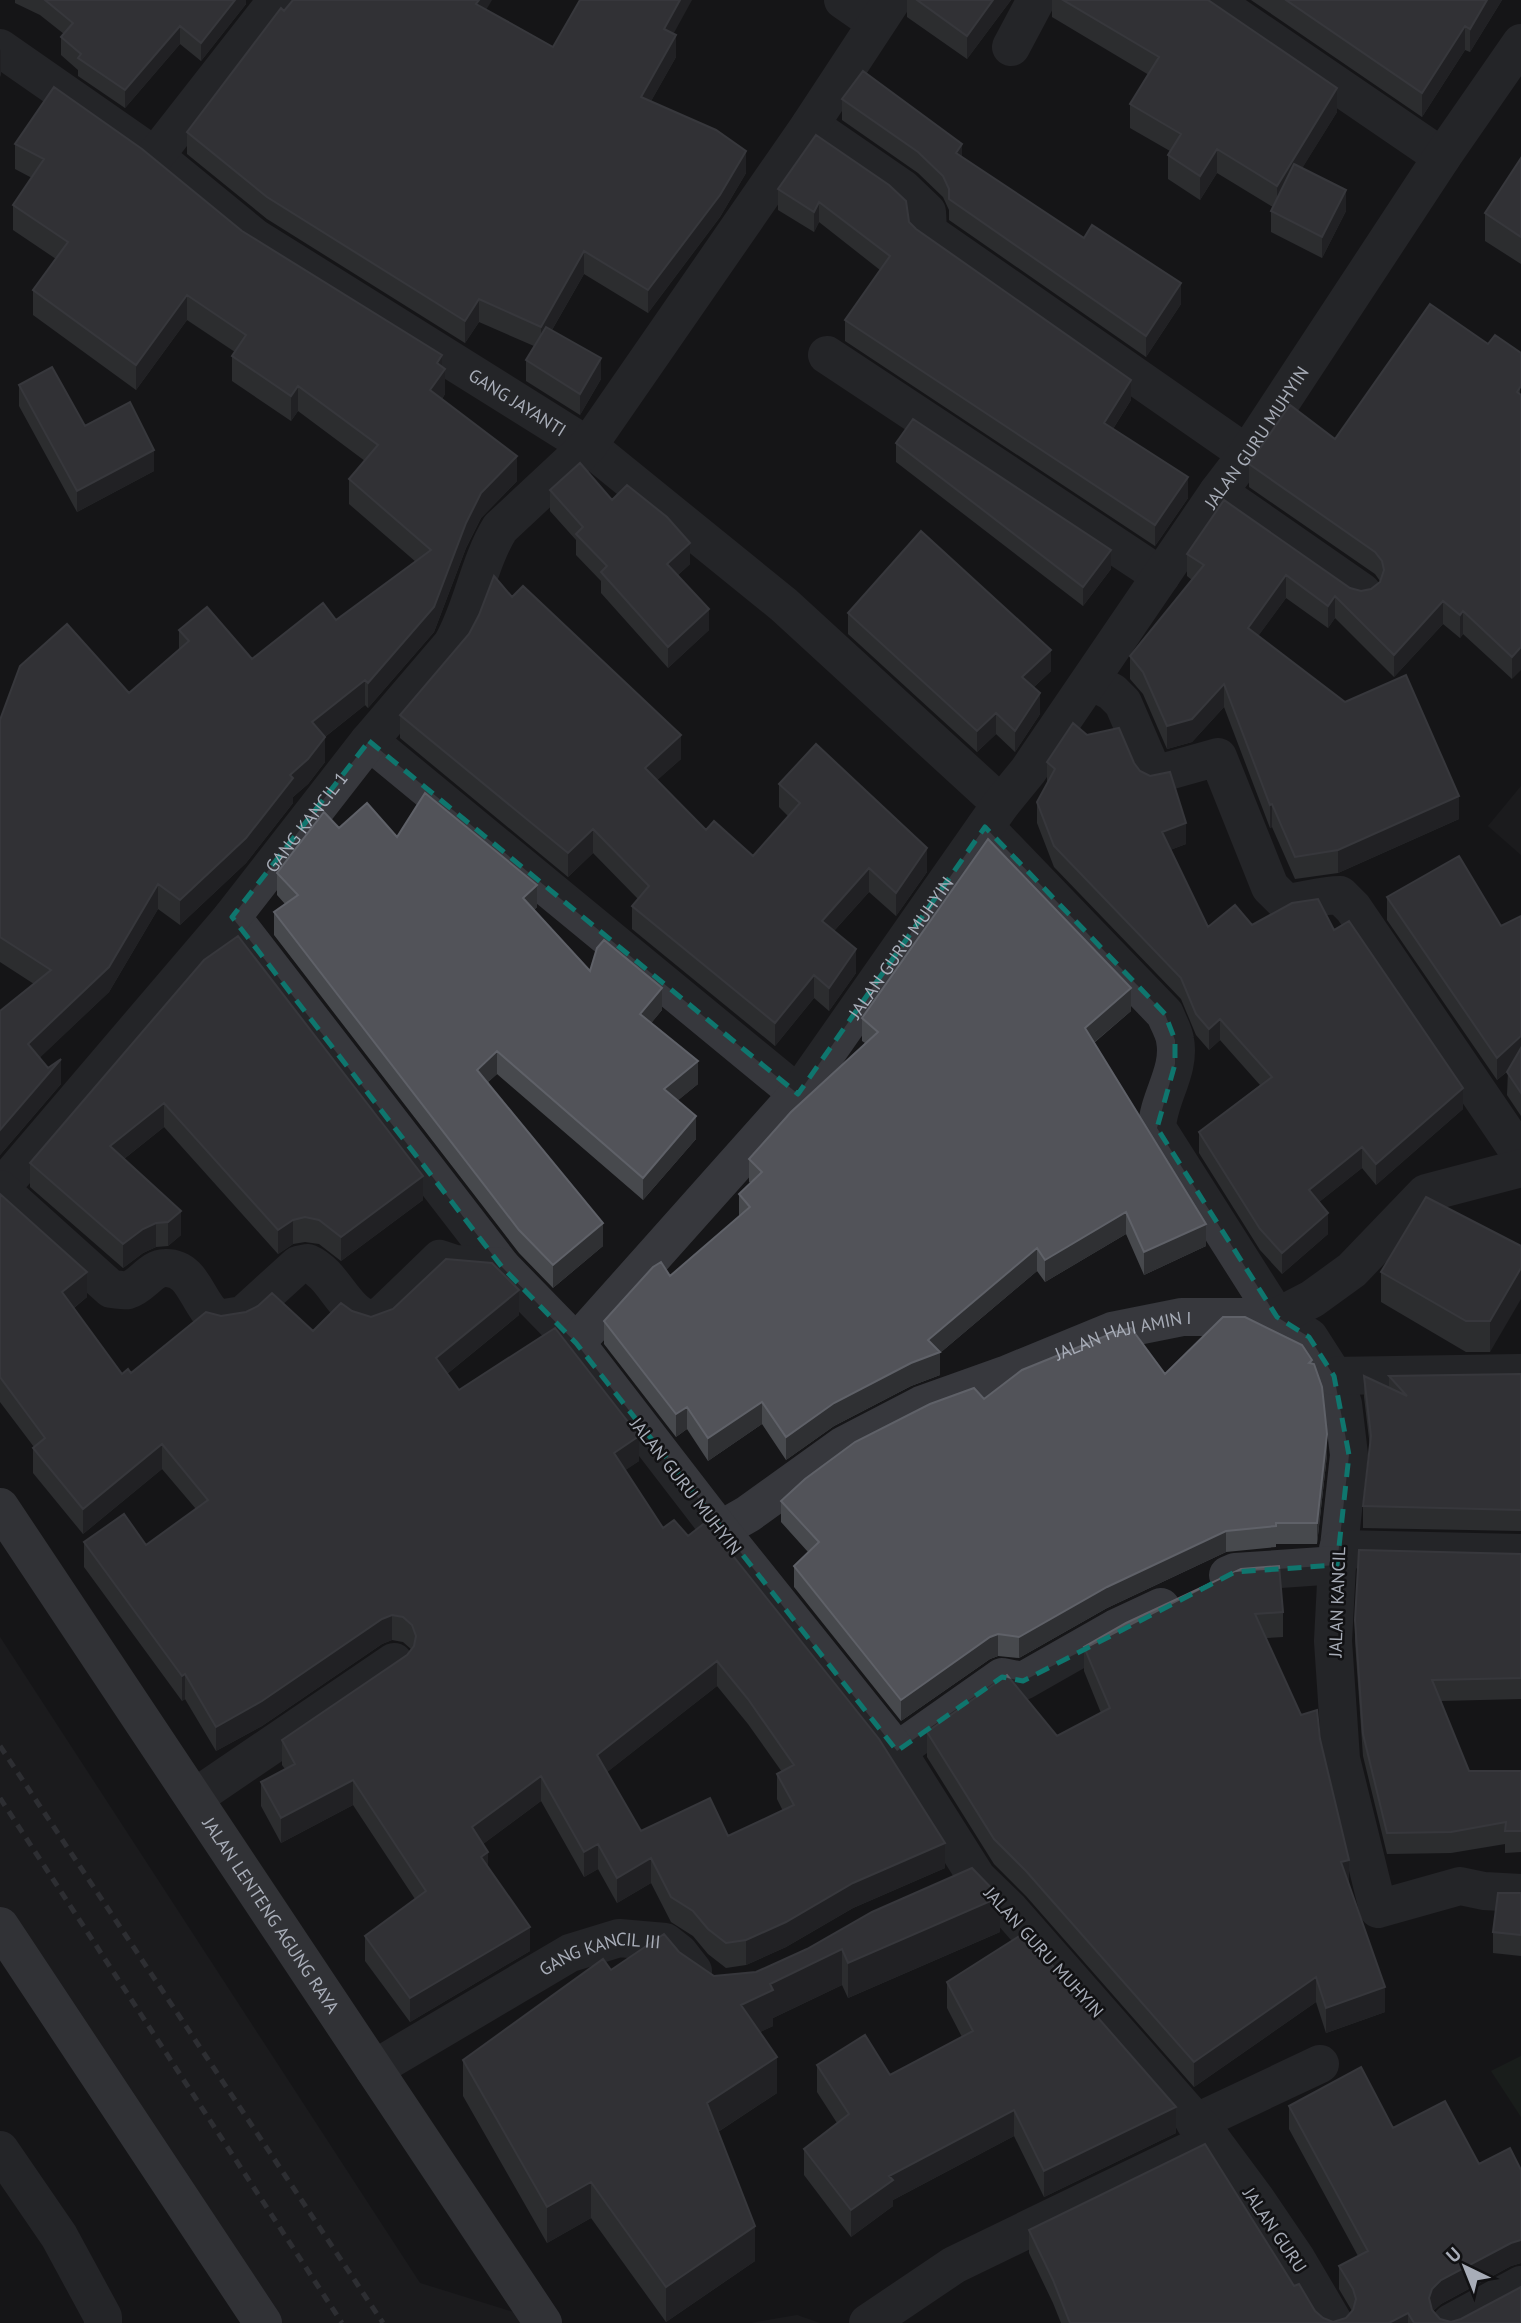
<svg xmlns="http://www.w3.org/2000/svg" width="1521" height="2323" font-family="'PT Sans',sans-serif">
	<style>
		.built { fill: #222225 }
		.green { fill: #1e261f }
		.lines { fill: none; stroke-linecap: round; stroke-linejoin: round }
		.street { stroke: #37383d; stroke-width: 38 }
		.primary { stroke: #53555c; stroke-width: 38 }
		.rail { stroke: #4a4c52; stroke-width: 5; stroke-dasharray: 9 7; stroke-linecap: butt }
		.wall { fill: #47494d; fill-rule: evenodd }
		.shaded-wall { fill: #2f3033 }
		.building { fill: #525359; stroke: #5f6168; stroke-width: 2; fill-rule: evenodd }
		.marked { fill: none; stroke: #0f766e; stroke-width: 5; stroke-dasharray: 14 9; stroke-linejoin: round }
		.labels { text-anchor: middle; dominant-baseline: central; stroke-width: 5; stroke-linejoin: round; paint-order: stroke }
		.street-label { font-size: 18px; fill: #a8adb8; stroke: #111113 }
	</style>
	<rect width="100%" height="100%" fill="#161618"/>
	<!-- built -->
	<path class="built" d="M1521 786V855L1488 826Z
		M0 1637 420 2283 549 2323H269L0 1911Z
		M797 2315 820 2323H751Z"/>
	<!-- green -->
	<path class="green" d="M1521 2056V2117L1491 2071Z"/>
	<g class="lines">
		<!-- street -->
		<g class="street">
			<path d="M843 0 876 23"/>
			<path d="M1212 0 1442 157"/>
			<path d="M1011 47 1036 0"/>
			<path id="s1" d="M0 48 155 156 254 237 588 446 784 605 1001 804"/>
			<path d="M810 125 903 189 927 212 928 232 1247 454"/>
			<path d="M155 156 277 0"/>
			<path d="M827 355 1161 576"/>
			<path d="M1218 492 1362 592"/>
			<path d="M1091 681 1112 692 1123 703 1154 775 1218 757 1270 887 1286 903C1304 901 1322 895 1340 895L1353 908 1521 1155"/>
			<path d="M369 741 798 1094"/>
			<path d="M985 827 1165 1014C1168 1022 1174 1032 1175 1040 1181 1071 1158 1098 1157 1128L1277 1317 1309 1337 1334 1376 1343 1404 1349 1455 1337 1565 1333 1641 1341 1759 1378 1909 1460 1886 1484 1891 1521 1893"/>
			<path d="M232 917 502 1267"/>
			<path id="s2" d="M0 1189 232 917 369 741 452 644C473 607 478 564 500 528L588 446 810 125 892 0"/>
			<path d="M0 1189 111 1289C116 1289 123 1291 128 1290 142 1286 151 1268 165 1268 195 1267 197 1306 218 1319L243 1315 298 1265 308 1263C335 1275 343 1312 371 1320L383 1314 440 1259 455 1264 502 1267 576 1343"/>
			<path d="M1334 1376 1521 1373"/>
			<path id="s3" d="M720 1530 748 1514 844 1445 921 1405 1005 1375 1112 1331 1182 1317H1277L1312 1299 1352 1270 1426 1193 1521 1168"/>
			<path d="M1338 1549 1521 1553"/>
			<path d="M1228 1575 1235 1572 1337 1565"/>
			<path d="M897 1751 1002 1677 1023 1681 1116 1628 1161 1607"/>
			<path d="M194 1798 394 1662"/>
			<path id="s4" d="M374 2069 570 1953 619 1938 665 1942 679 1953 693 1971"/>
			<path d="M1195 2123 1320 2064"/>
			<path d="M0 2150 59 2236 103 2317V2323"/>
			<path d="M868 2323 954 2265 1212 2140"/>
			<path id="s5" d="M1334 2323 1297 2260 1255 2198 1212 2140 1010 1910 977 1878 897 1751 720 1530 576 1343 798 1094 1001 804 1028 771 1218 492 1247 454 1442 157 1521 43"/>
			<path d="M1451 2323 1521 2285"/>
		</g>
		<!-- primary -->
		<g class="primary">
			<path id="s6" d="M0 1507 543 2323"/>
			<path d="M0 1926 263 2323"/>
		</g>
		<!-- rail -->
		<path class="rail" d="M0 1746 383 2323
			M0 1798 342 2323"/>
	</g>
	<!-- wall -->
	<path class="wall" d="M15 0H246V4L201 61 180 44 125 108 78 76V70L61 55V37L64 34 40 15 15 3Z
		M907 0H1011L967 59 907 17Z
		M1052 0H1208L1337 112 1302 168 1346 211 1322 258 1271 232V211L1273 207 1217 173 1200 200 1168 179V155L1170 151 1130 128V104L1149 75 1052 17Z
		M1251 0H1502L1470 52 1465 50 1422 117Z
		M486 10 553 47 674 34 676 57 651 101 746 173 720 217 648 313 584 274 552 330 601 379 580 415 526 381V360L534 346 479 322 465 343 267 219 187 154V132L284 11Z
		M842 99 962 157 1181 304 1146 357 949 220V210L943 197 918 173 842 120Z
		M15 144 242 231 442 367 445 394 442 399 517 481 481 518 466 548 434 632 368 708 365 705 325 737V762L308 784 293 797V803L246 863 180 925 158 909 109 992 39 1058 61 1084 0 1155V1011L34 984 0 962V720L129 693 179 649V630L252 659 336 620 416 562 349 504V479L365 461 298 411 291 421 232 381V356L235 352 187 320 136 390 33 315V290L56 259 13 230V205L32 178 15 169Z
		M1521 158V264L1485 241V213Z
		M778 189 909 222 916 229 1131 400 1113 429 1188 498 1155 546 845 341V320L880 270 819 222 814 232 778 210Z
		M1488 344 1521 353 1512 679 1463 634 1460 638 1443 624 1394 677 1335 618 1328 628 1286 598 1258 636 1459 819 1338 873 1295 879 1272 827 1270 828 1224 707 1192 742 1167 749 1143 694 1130 679V656L1192 580 1187 576V554L1350 588 1361 591 1371 589 1380 582V581L1375 574 1249 487V464L1335 439Z
		M19 385 85 426 154 471 77 512 19 406Z
		M896 443 1111 569 1083 606 896 462Z
		M550 490 612 500 690 564 678 575 709 630 668 668 601 593V581L576 555V540L550 511Z
		M512 597 681 759 657 780 706 830 753 856 788 816 779 807V784L927 872 896 916 869 892 834 931 856 973 829 1011 814 998 775 1046 632 929V906L638 899 593 853 568 877 400 738V715Z
		M848 613 1051 671 1034 687 1040 714 1015 752 996 734 977 752 848 634Z
		M1087 735 1134 763 1186 844 1170 850 1208 927 1252 925 1334 930 1463 1109 1376 1185 1362 1168 1319 1202 1328 1234 1282 1274 1260 1250 1199 1153V1132L1260 1085 1220 1040 1209 1050 1196 1035 1181 999 1054 867 1037 823V802L1047 783V762Z
		M339 828 397 837 537 907 534 910 590 971 662 1010 651 1023 698 1084 678 1100 696 1139 643 1200 497 1074 488 1082 603 1246 553 1288 519 1253 274 935V912L285 904 277 895V873Z
		M1387 897 1501 926 1521 916V1116L1507 1095 1508 1071 1497 1080 1387 920Z
		M204 960 423 1200 341 1261 319 1244 305 1242 293 1244 278 1254 164 1127 124 1159 181 1235 168 1246 156 1247 143 1253 123 1268 30 1187V1163Z
		M1131 1011 1094 1043 1206 1246 1144 1275 1126 1234 1045 1282 1037 1271 940 1353V1375L911 1386 834 1426 786 1460 762 1424 708 1461 687 1429 676 1437 604 1344V1321L670 1276 739 1217V1194L751 1183 749 1182V1159L865 1043 862 1041V1018Z
		M0 1194 87 1297 74 1308 122 1374 131 1373 221 1316 313 1331 352 1311 371 1317 519 1315 447 1374 459 1390 639 1461 625 1470 663 1528 945 1868 853 1908 786 1947 746 1965 726 1968 708 1954 693 1936 671 1922 651 1883 617 1903 598 1869 584 1877 541 1801 483 1844 488 1867 530 1951 410 2022 365 1961V1936L415 1899 353 1805 281 1843 261 1806V1782L285 1769 282 1765V1740L407 1655 411 1649 403 1642 392 1640 382 1644 262 1726 216 1751 185 1699 182 1701 84 1567V1542L146 1545 196 1509 162 1469 83 1534 33 1473V1448L34 1447 0 1402ZM717 1686 748 1724 782 1772 777 1774V1799L783 1811 728 1836 641 1831 607 1772Z
		M1521 1246 1490 1352H1466L1381 1302V1272Z
		M1312 1363 1327 1455 1317 1544H1276V1547L1226 1552 1107 1608 1019 1658 998 1656 990 1659 901 1721 794 1587V1566L808 1552 781 1522V1501L984 1399 1165 1374Z
		M1521 1374V1531L1363 1528V1506L1370 1447 1364 1397V1376L1389 1388V1376Z
		M1521 1554V1699L1440 1701 1469 1771H1521V1852L1505 1853V1844L1451 1853 1387 1854 1363 1756 1355 1641V1620Z
		M1283 1612V1637L1266 1638 1301 1715 1320 1739 1349 1885 1385 2012 1326 2033 1316 2002 1194 2087 1026 1896 994 1864 927 1757V1732L1057 1736 1101 1713 1084 1671V1647L1126 1623Z
		M1521 1893V1956L1493 1953V1932Z
		M1000 1932 848 1998 842 1985 773 2018V2026L760 2032 777 2093 718 2132 755 2261 666 2322 591 2218 547 2243 463 2096V2060L611 1970 679 1952 714 1976 756 1972 807 1949Z
		M947 1982 1176 2133 1044 2197 1014 2136 893 2200V2206L851 2237 804 2175V2149L837 2123 817 2092V2065L890 2075 962 2037 947 2008Z
		M1289 2106 1393 2128 1479 2164 1521 2170V2263L1511 2266 1441 2304 1433 2311 1440 2319 1451 2322 1521 2323H1061L1053 2303 1029 2253V2230L1294 2286 1323 2318 1333 2322 1346 2318 1352 2311 1339 2289V2266L1358 2256 1289 2129Z"/>
	<!-- shaded-wall -->
	<path class="shaded-wall" d="M235 0H246V4L201 61V43Z
		M479 0H492L476 27V4Z
		M680 0H692L664 51V29Z
		M993 0H1011L967 59V36Z
		M1487 0H1502L1470 52V29Z
		M180 26V44L125 108V90Z
		M1465 26V50L1422 117V93Z
		M676 35V57L641 119V97Z
		M1 49V75L0 77V51Z
		M1337 88V112L1277 209V186Z
		M962 144V166L956 153Z
		M1217 149V173L1200 200V176Z
		M746 151V173L720 217 648 313V290Z
		M1346 190V211L1322 258V237Z
		M819 202V222L814 232V212Z
		M584 251V274L541 349V327Z
		M1181 283V304L1146 357V336Z
		M187 295V320L136 390V365Z
		M479 299V322L465 343V321Z
		M442 355V374L445 369V394L430 415V390L437 363Z
		M601 358V379L580 415V394Z
		M1131 380V400L1104 443V423Z
		M298 386V411L291 421V396Z
		M154 450V471L77 512V491Z
		M517 456V481L481 518 466 548 434 632 368 708V683L466 523 481 493Z
		M1188 477V498L1155 546V525Z
		M690 543V564L667 585V564Z
		M1111 550V569L1083 606V587Z
		M1286 575V598L1248 650V628Z
		M1335 596V618L1328 628V606Z
		M1443 601V624L1394 677V655Z
		M709 609V630L668 668V647Z
		M1463 611V634L1460 638V615Z
		M1521 647V670L1512 679V657Z
		M1051 650V671L1022 698V677Z
		M365 680V705L312 747V722Z
		M1224 684V707L1192 742 1167 749V726Z
		M1040 693V714L1015 752V731Z
		M996 713V734L977 752V731Z
		M681 735V759L645 791V768Z
		M325 737V762L308 784 293 797V803L246 863 180 925V900Z
		M1459 796V819L1338 873V850Z
		M1272 804V827L1270 828V805Z
		M1186 823V844L1162 853V832Z
		M593 829V853L568 877V853Z
		M927 848V872L896 916V893Z
		M869 868V892L822 944V921Z
		M158 884V909L109 992 28 1069V1044Z
		M537 885V907L523 921V898Z
		M856 949V973L829 1011V988Z
		M814 975V998L775 1046V1023Z
		M662 988V1010L640 1037V1014Z
		M1131 988V1011L1085 1050V1028Z
		M1220 1019V1040L1209 1050V1029Z
		M1521 1036V1059L1497 1080V1058Z
		M497 1051V1074L477 1092V1070Z
		M61 1059V1084L0 1155V1130Z
		M698 1061V1084L664 1112V1089Z
		M1463 1088V1109L1376 1185V1164Z
		M164 1103V1127L110 1170V1146Z
		M696 1116V1139L643 1200V1178Z
		M1362 1147V1168L1309 1210V1190Z
		M423 1176V1200L341 1261V1237Z
		M181 1211V1235L168 1246V1222Z
		M1126 1212V1234L1045 1282V1260Z
		M1328 1213V1234L1282 1274V1253Z
		M293 1220V1244L278 1254V1230Z
		M156 1223V1247L143 1253 123 1268V1244L143 1229Z
		M603 1223V1246L553 1288V1265Z
		M1206 1224V1246L1144 1275V1252Z
		M1037 1248V1271L940 1353V1375L911 1386 834 1426 786 1460V1437L834 1403 928 1340Z
		M1521 1268V1299L1490 1352V1321Z
		M87 1272V1297L62 1317V1292Z
		M519 1290V1315L436 1383V1358Z
		M762 1402V1424L708 1461V1438Z
		M687 1407V1429L676 1437V1414Z
		M1327 1434V1455L1317 1544V1523Z
		M639 1436V1461L614 1478V1453Z
		M162 1444V1469L83 1534V1509Z
		M1226 1531V1552L1107 1608 1019 1658V1637L1107 1587Z
		M392 1615V1640L382 1644 262 1726 216 1751V1727L382 1619Z
		M998 1634V1656L990 1659 901 1721V1700L990 1637Z
		M717 1661V1686L597 1780V1755Z
		M185 1674V1699L182 1701V1676Z
		M541 1776V1801L472 1852V1827Z
		M353 1780V1805L281 1843V1818Z
		M945 1843V1868L853 1908 786 1947 746 1965V1940L853 1883Z
		M598 1844V1869L584 1877V1852Z
		M488 1852V1877L481 1857Z
		M651 1858V1883L617 1903V1878Z
		M1349 1860V1885L1341 1887V1862Z
		M1000 1897V1932L848 1998V1963Z
		M530 1927V1951L410 2022V1998Z
		M842 1949V1985L773 2018V2026L741 2041V2005L770 1984Z
		M1316 1977V2002L1194 2087V2062Z
		M1385 1987V2012L1326 2033V2008Z
		M777 2057V2093L707 2139V2103Z
		M1176 2107V2133L1044 2197V2171Z
		M1014 2110V2136L893 2200V2206L851 2237V2210L889 2176Z
		M591 2182V2218L547 2243V2207Z
		M755 2226V2261L666 2322V2287Z
		M1521 2240V2263L1511 2266 1441 2304 1432 2312 1429 2298 1432 2289 1441 2280 1511 2243Z
		M1408 2313V2323H1389Z"/>
	<!-- building -->
	<path class="building" d="M45 0H235L201 43 180 26 125 90 78 58 81 54 61 37 73 23Z
		M293 0H479L476 4 553 47 580 0H680L664 29 676 35 641 97 716 130 746 151 720 195 648 290 584 251 541 327 479 299 465 321 267 197 187 132 281 8 284 11Z
		M917 0H993L967 36Z
		M1063 0H1208L1337 88 1277 186 1217 149 1200 176 1168 155 1181 134 1130 104 1159 57Z
		M1286 0H1487L1470 29 1465 26 1422 93Z
		M863 71 962 144 956 153 1084 238 1092 225 1181 283 1146 336 949 199V189L943 176 918 152 842 99Z
		M54 87 142 149 242 231 442 355 437 363 445 369 430 390 517 456 481 493 466 523 434 607 368 683 365 680 312 722 325 737 308 759 290 775 293 778 246 838 180 900 158 884 109 967 28 1044 48 1068 61 1059 0 1130V1011L51 970 0 937V720L20 666 67 624 129 693 189 641 179 630 207 607 252 659 323 603 336 620 431 550 349 479 378 445 298 386 291 396 232 356 246 335 187 295 136 365 33 290 68 242 13 205 44 159 15 144Z
		M816 135 889 185 906 201 909 222 916 229 1131 380 1104 423 1188 477 1155 525 845 320 890 256 819 202 814 212 778 189Z
		M1521 158V237L1485 213Z
		M1294 164 1346 190 1322 237 1271 211Z
		M1430 304 1488 344 1495 335 1521 353V386L1517 392 1521 395V647L1512 657 1463 611 1460 615 1443 601 1394 655 1335 596 1328 606 1286 575 1248 628 1345 702 1406 675 1459 796 1338 850 1295 857 1272 804 1270 805 1224 684 1192 719 1167 726 1143 672 1130 656 1204 565 1187 554 1224 500 1350 588 1361 591 1371 589 1380 582 1384 570 1382 561 1375 552 1249 464 1290 405 1335 439Z
		M546 327 601 358 580 394 526 360Z
		M52 367 85 426 130 402 154 450 77 491 19 385Z
		M913 419 1111 550 1083 587 896 443Z
		M580 463 612 500 627 485 667 517 690 543 667 564 709 609 668 647 601 572 607 566 576 534 583 527 550 490Z
		M921 531 1051 650 1022 677 1040 693 1015 731 996 713 977 731 848 613Z
		M494 576 512 597 523 586 681 735 645 768 706 830 714 821 753 856 800 803 779 784 816 744 927 848 896 893 869 868 822 921 856 949 829 988 814 975 775 1023 632 906 649 886 593 829 568 853 400 715 469 634 479 615Z
		M1073 723 1087 735 1119 728 1134 763 1140 771 1150 776 1170 772 1186 823 1162 832 1208 927 1235 905 1252 925 1292 903 1318 899 1334 930 1349 921 1463 1088 1376 1164 1362 1147 1309 1190 1328 1213 1282 1253 1260 1229 1199 1132 1272 1077 1220 1019 1209 1029 1196 1014 1181 978 1054 846 1037 802 1055 769 1047 762Z
		M425 793 537 885 523 898 590 971 597 948 604 940 662 988 640 1014 698 1061 664 1089 696 1116 643 1178 497 1051 477 1070 603 1223 553 1265 519 1230 274 912 298 895 277 873 324 812 339 828 367 803 397 837Z
		M988 839 1131 988 1085 1028 1206 1224 1144 1252 1126 1212 1045 1260 1037 1248 928 1340 940 1352 911 1363 834 1403 786 1437 762 1402 708 1438 687 1407 676 1414 604 1321 653 1267 661 1262 670 1276 750 1207 739 1194 762 1172 749 1159 791 1112 878 1032 862 1018Z
		M1459 856 1501 926 1521 916V1036L1497 1058 1387 897Z
		M238 936 423 1176 341 1237 319 1220 305 1217 293 1220 278 1230 164 1103 110 1146 181 1211 168 1222 156 1223 143 1229 123 1244 30 1163 204 960Z
		M1521 1048V1093L1507 1072Z
		M0 1194 87 1272 62 1292 122 1374 128 1369 131 1373 206 1312 221 1316 246 1312 258 1306 272 1293 313 1331 341 1303 352 1311 371 1317 393 1309 446 1259 492 1263 519 1290 436 1358 459 1390 555 1328 639 1436 614 1453 663 1528 674 1520 688 1536 706 1522 879 1739 945 1843 853 1883 786 1922 746 1940 726 1943 708 1929 693 1911 671 1897 651 1858 617 1878 598 1844 584 1852 541 1776 472 1827 488 1852 481 1857 530 1927 410 1998 365 1936 426 1891 353 1780 281 1818 261 1782 295 1764 282 1740 407 1655 414 1646 416 1636 412 1625 403 1617 392 1615 382 1619 262 1701 216 1727 185 1674 182 1676 84 1542 124 1514 146 1545 208 1500 162 1444 83 1509 33 1448 45 1438 0 1377ZM717 1661 748 1699 794 1765 777 1774 794 1805 728 1836 710 1798 641 1831 597 1755Z
		M1426 1197 1521 1246V1268L1490 1321H1466L1381 1272Z
		M1223 1317H1245L1302 1345 1312 1360 1309 1363 1314 1364 1322 1387 1327 1434 1317 1523H1276V1526L1226 1531 1107 1587 1019 1637 998 1634 990 1637 901 1700 794 1566 819 1542 781 1501 805 1479 855 1442 930 1404 974 1388 984 1399 1022 1370 1118 1331 1131 1328 1165 1374Z
		M1521 1374V1510L1363 1506 1371 1436 1364 1376 1407 1396 1389 1376Z
		M1359 1550 1521 1554V1678L1432 1680 1469 1771H1521V1831H1505L1506 1822 1451 1832 1387 1833 1363 1734 1355 1620Z
		M1279 1566 1283 1612 1255 1614 1301 1715 1317 1710 1320 1739 1349 1860 1341 1862 1385 1987 1326 2008 1316 1977 1194 2062 1026 1871 994 1839 927 1732 1007 1675 1057 1736 1110 1708 1084 1647 1126 1623 1241 1569Z
		M972 1868 1000 1897 848 1963 842 1949 770 1984 773 1990 741 2005 777 2057 707 2103 755 2226 666 2287 591 2182 547 2207 463 2060 603 1959 611 1970 664 1934 679 1952 714 1976 756 1972 807 1949 872 1912Z
		M1498 1893H1521V1935L1493 1932Z
		M1024 1933 1176 2107 1044 2171 1014 2110 889 2176 893 2180 851 2210 804 2149 849 2114 817 2065 865 2035 890 2075 973 2031 947 1982Z
		M1361 2067 1393 2128 1445 2101 1479 2164 1510 2148 1521 2170V2240L1511 2243 1441 2280 1432 2289 1429 2298 1432 2310 1440 2319 1451 2322 1461 2319 1521 2287V2323H1414L1408 2313 1389 2323H1070L1053 2280 1029 2230 1205 2144 1294 2286 1299 2284 1315 2311 1323 2318 1333 2322 1346 2318 1353 2310 1356 2299 1353 2289 1339 2266 1368 2251 1289 2106Z"/>
	<!-- marked area -->
	<path d="M0 0H1521V2323H0ZM369 741 798 1094 985 827 1165 1014 1175 1040V1064L1157 1128 1277 1317 1309 1337 1334 1376 1349 1455 1337 1565 1235 1572 1023 1681 1002 1677 897 1751 576 1343 502 1267 232 917Z" fill="#161618" fill-opacity=".55" fill-rule="evenodd"/>
	<path class="marked" d="M369 741 798 1094 985 827 1165 1014 1175 1040V1064L1157 1128 1277 1317 1309 1337 1334 1376 1349 1455 1337 1565 1235 1572 1023 1681 1002 1677 897 1751 576 1343 502 1267 232 917Z"/>
	<g class="labels">
		<!-- street labels -->
		<g class="street-label">
			<text stroke="none"><textPath href="#s1" startOffset="628">GANG JAYANTI</textPath></text>
			<text stroke="none"><textPath href="#s5" startOffset="2376">JALAN GURU MUHYIN</textPath></text>
			<text stroke="none"><textPath href="#s2" startOffset="478">GANG KANCIL 1</textPath></text>
			<text stroke="none"><textPath href="#s5" startOffset="1754">JALAN GURU MUHYIN</textPath></text>
			<text stroke="none"><textPath href="#s3" startOffset="452">JALAN HAJI AMIN I</textPath></text>
			<text transform="translate(686 1486) rotate(52)">JALAN GURU MUHYIN</text>
			<text transform="translate(1337 1602) rotate(-88)">JALAN KANCIL</text>
			<text stroke="none"><textPath href="#s6" startOffset="490">JALAN LENTENG AGUNG RAYA</textPath></text>
			<text transform="translate(1044 1952) rotate(48)">JALAN GURU MUHYIN</text>
			<text stroke="none"><textPath href="#s4" startOffset="257">GANG KANCIL III</textPath></text>
			<text transform="translate(1275 2230) rotate(56)">JALAN GURU</text>
		</g>
	</g>
	<!-- north arrow -->
	<g transform="translate(1465 2267) rotate(317)" stroke="#111113" stroke-width="5" paint-order="stroke">
	<path d="M0-5L12 26L0 18L-12 26Z" fill="#a8adb8"/>
	<text y="-10" font-size="19" font-weight="bold" text-anchor="middle" fill="#a8adb8">U</text>
	</g>
</svg>
